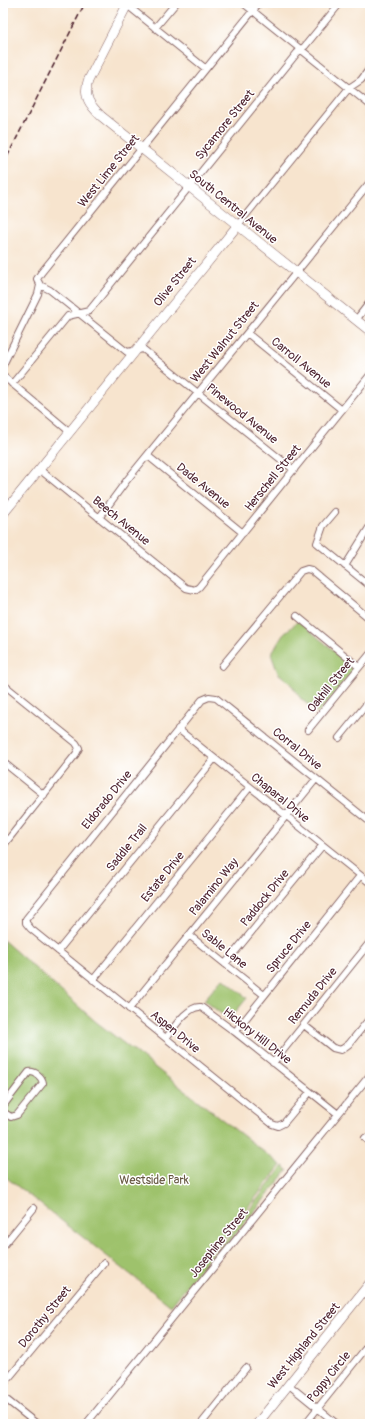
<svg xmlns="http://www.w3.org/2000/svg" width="373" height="1427" font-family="Pangolin,sans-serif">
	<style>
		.green { fill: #9ec26c; stroke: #74704c }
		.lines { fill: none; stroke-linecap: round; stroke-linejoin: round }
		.street-casing { stroke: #876464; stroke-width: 8 }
		.secondary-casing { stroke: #876464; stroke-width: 10 }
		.street { stroke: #fff; stroke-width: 6 }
		.secondary { stroke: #fff; stroke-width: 9 }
		.rail { stroke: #4a1f2b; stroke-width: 1.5; stroke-dasharray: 6 3; stroke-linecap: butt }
		.labels { text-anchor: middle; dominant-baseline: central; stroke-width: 3; stroke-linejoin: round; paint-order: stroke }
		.street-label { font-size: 12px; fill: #4a1f2b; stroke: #fff }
		.park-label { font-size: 12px; fill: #675842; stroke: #fff }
	</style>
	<rect width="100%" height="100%" fill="#fff"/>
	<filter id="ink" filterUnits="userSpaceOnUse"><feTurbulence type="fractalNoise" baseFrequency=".025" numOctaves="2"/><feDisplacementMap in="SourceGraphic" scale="8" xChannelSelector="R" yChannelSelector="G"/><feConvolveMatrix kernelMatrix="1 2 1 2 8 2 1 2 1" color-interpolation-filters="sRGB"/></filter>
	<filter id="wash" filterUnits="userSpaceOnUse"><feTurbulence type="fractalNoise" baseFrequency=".012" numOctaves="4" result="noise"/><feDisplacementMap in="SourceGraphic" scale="16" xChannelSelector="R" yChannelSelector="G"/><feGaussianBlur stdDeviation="0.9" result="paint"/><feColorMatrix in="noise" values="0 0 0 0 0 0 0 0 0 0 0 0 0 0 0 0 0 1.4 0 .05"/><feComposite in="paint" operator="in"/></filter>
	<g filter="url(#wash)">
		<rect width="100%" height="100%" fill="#f7e4ce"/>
		<!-- green -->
		<path class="green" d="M298 621 355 668 318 713 301 699 291 684 278 673 271 654 283 635Z
			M3 940 95 1021 281 1165 171 1306 3 1175Z
			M223 978 247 998 229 1020 204 1000Z
			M283 1166 288 1170 183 1299 181 1298Z"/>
	</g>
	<g filter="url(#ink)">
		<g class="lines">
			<!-- street casing -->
			<g class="street-casing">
				<path id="street" d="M243 3 370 105
					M127 5 205 68
					M155 28 176 3
					M237 226 349 88 361 80 370 68
					M40 285 50 290 127 352 143 349 294 470
					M356 320 370 302
					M247 333 342 410
					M3 365 38 294 40 285 37 279 41 273 259 3
					M3 376 70 432
					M12 384 68 316 89 311 297 53 305 46 340 3
					M148 456 243 533
					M39 469 186 588 195 590 199 587 370 375
					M335 512 323 526 317 543 370 586
					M99 518 127 480 370 182
					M345 566 370 526
					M297 616 359 667
					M222 666 301 571 307 569 311 570 370 619
					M3 684 76 743 79 748 76 754 3 846
					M178 729 370 883
					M308 730 370 654
					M339 738 370 700
					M3 762 44 795
					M189 935 264 995
					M58 951 214 759
					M225 964 322 846
					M93 980 250 787
					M129 1009 316 779
					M304 1025 333 1048 341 1050 349 1044 370 1018
					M235 1032 360 876
					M166 1038C173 1029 188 1005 201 1007L235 1032 338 1114
					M273 1063 370 942
					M310 1092 284 1123 278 1126 272 1124 31 929 26 923V919L202 700 209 697 216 698 370 822
					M3 1106 29 1072C35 1071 42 1077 43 1083L17 1115 11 1117 3 1112
					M365 1138 370 1142
					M3 1246 34 1208
					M3 1385 104 1263
					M289 1385 337 1424
					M3 1397 37 1424
					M86 1424 370 1075
					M201 1424 246 1368
					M305 1424 370 1343"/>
			</g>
			<!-- secondary casing -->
			<g class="secondary-casing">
				<path id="secondary" d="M128 3 88 81C83 97 90 105 101 116L370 331
					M3 514 237 226
					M257 1424 370 1283"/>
			</g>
			<!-- street -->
			<use href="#street" class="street"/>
			<!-- secondary -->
			<use href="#secondary" class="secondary"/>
			<!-- rail -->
			<path class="rail" d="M3 165 85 3"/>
		</g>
	</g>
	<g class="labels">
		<!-- street labels -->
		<g class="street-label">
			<text transform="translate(225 125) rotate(-51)">Sycamore Street</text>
			<text transform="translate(109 171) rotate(-51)">West Lime Street</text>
			<text transform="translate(233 207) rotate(39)">South Central Avenue</text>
			<text transform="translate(175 282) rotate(-51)">Olive Street</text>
			<text transform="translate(225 342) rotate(-51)">West Walnut Street</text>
			<text transform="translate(301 363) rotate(39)">Carroll Avenue</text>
			<text transform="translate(242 414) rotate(39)">Pinewood Avenue</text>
			<text transform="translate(273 478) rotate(-51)">Herschell Street</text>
			<text transform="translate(203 486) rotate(39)">Dade Avenue</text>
			<text transform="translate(121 521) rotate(39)">Beech Avenue</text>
			<text transform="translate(331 685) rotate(-51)">Oakhill Street</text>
			<text transform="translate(297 749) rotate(39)">Corral Drive</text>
			<text transform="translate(280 798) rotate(39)">Chaparal Drive</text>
			<text transform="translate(107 800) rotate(-51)">Eldorado Drive</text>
			<text transform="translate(127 848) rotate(-51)">Saddle Trail</text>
			<text transform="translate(163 877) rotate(-51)">Estate Drive</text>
			<text transform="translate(214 887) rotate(-51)">Palamino Way</text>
			<text transform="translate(265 898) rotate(-51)">Paddock Drive</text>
			<text transform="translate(289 947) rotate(-51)">Spruce Drive</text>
			<text transform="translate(224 949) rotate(39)">Sable Lane</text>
			<text transform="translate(313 996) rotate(-51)">Remuda Drive</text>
			<text transform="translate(175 1032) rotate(39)">Aspen Drive</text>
			<text transform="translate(257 1036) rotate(38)">Hickory Hill Drive</text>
			<text transform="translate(219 1243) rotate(-51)">Josephine Street</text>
			<text transform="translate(45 1317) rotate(-51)">Dorothy Street</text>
			<text transform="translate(304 1346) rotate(-51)">West Highland Street</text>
			<text transform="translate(329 1377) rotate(-51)">Poppy Circle</text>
		</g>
		<!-- park labels -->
		<g class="park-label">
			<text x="154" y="1180">Westside Park</text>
		</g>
	</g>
	<!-- margin -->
	<rect width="373" height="1427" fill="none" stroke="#fff" stroke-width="16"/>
</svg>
